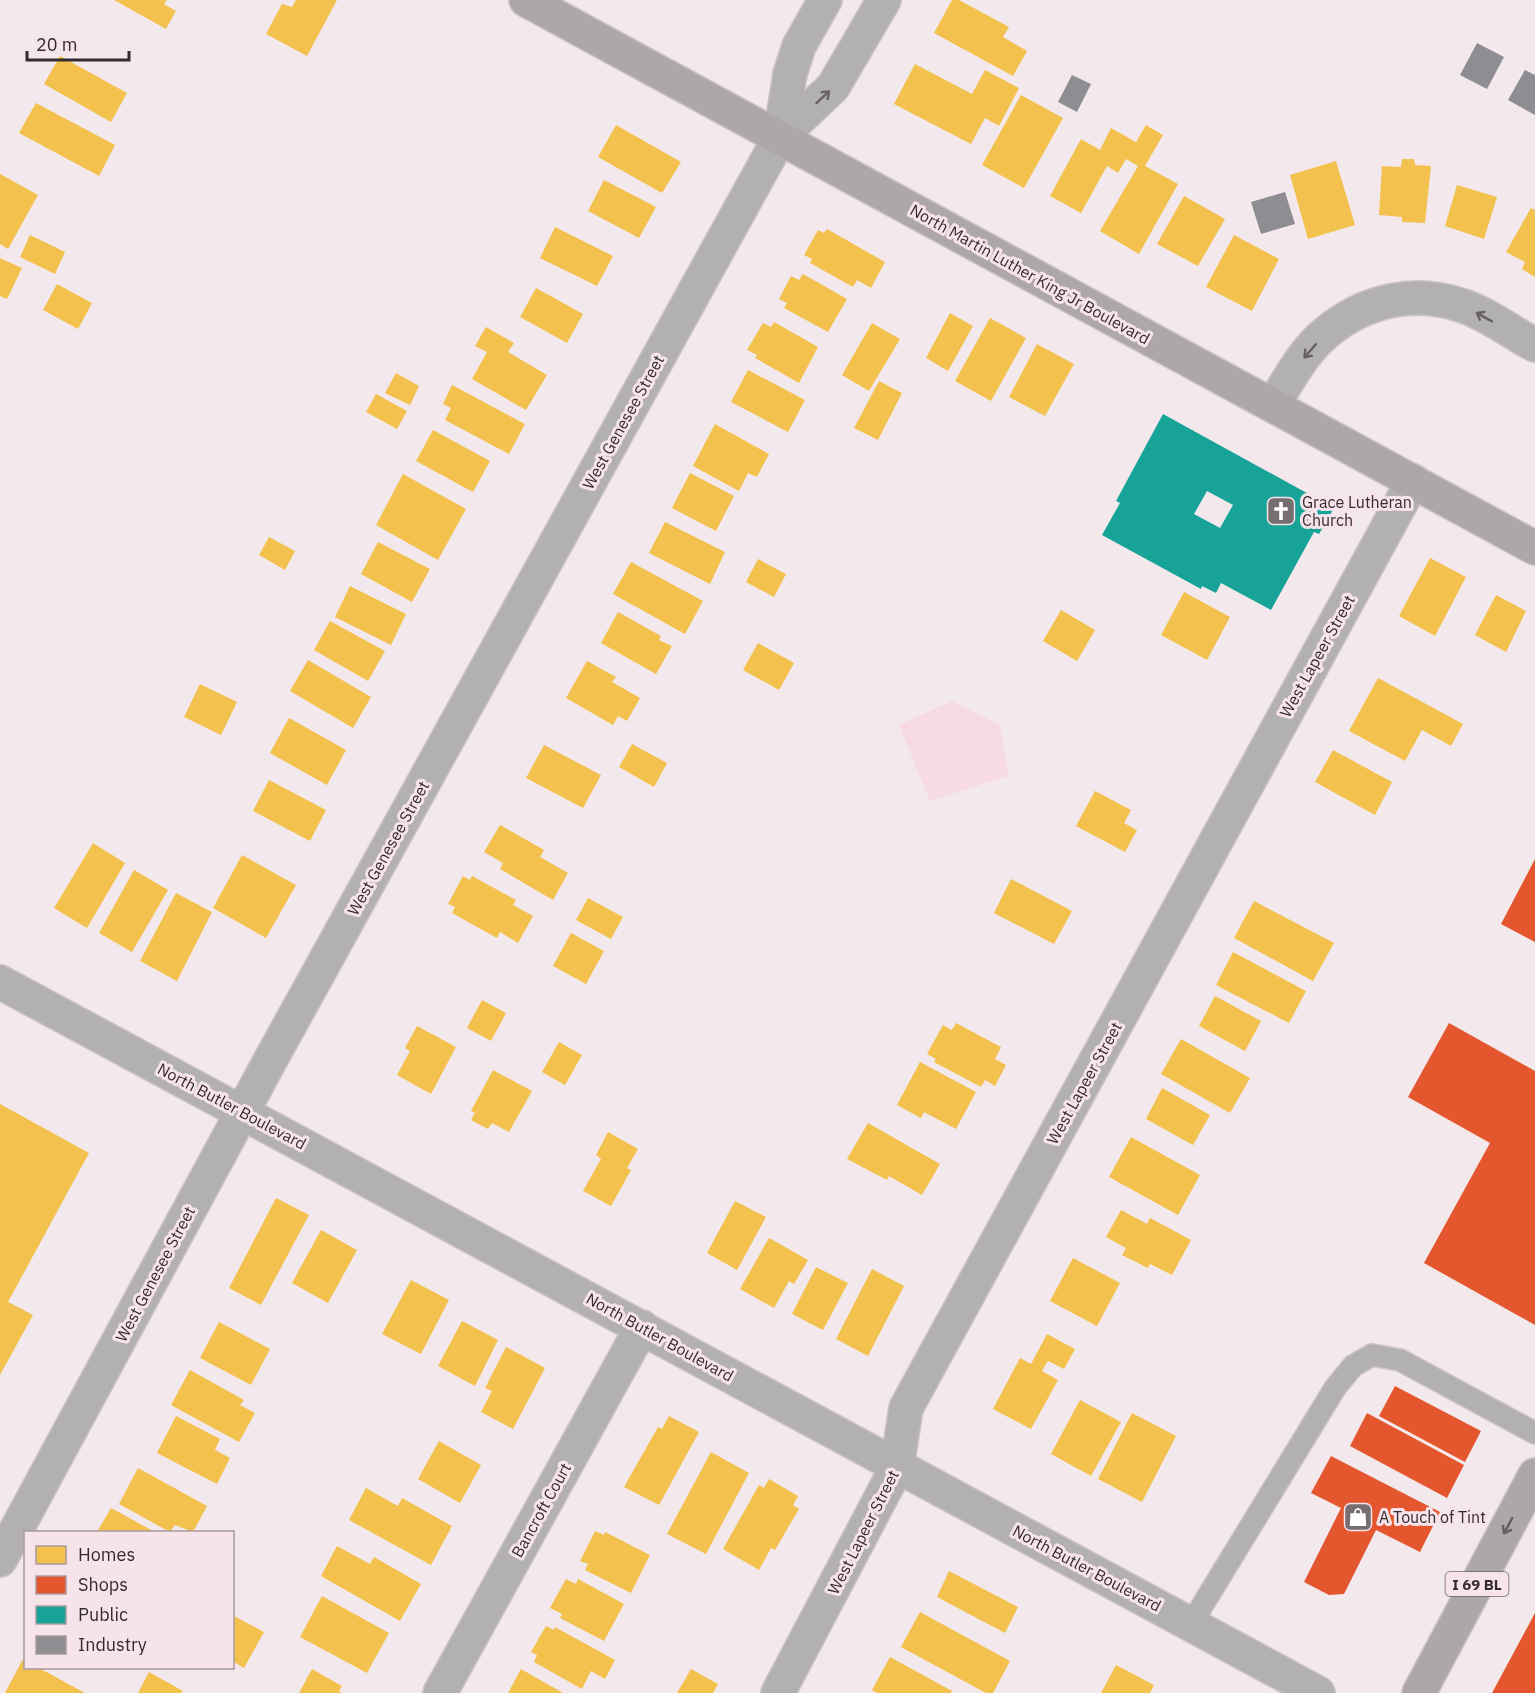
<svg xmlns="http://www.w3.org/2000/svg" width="1535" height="1693" font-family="'IBM Plex Sans',sans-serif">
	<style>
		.green { fill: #f7dae3 }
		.homes { fill: #f2c14e }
		.shops { fill: #e4572e }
		.public { fill: #17a398; fill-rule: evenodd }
		.industry { fill: #8d8d92 }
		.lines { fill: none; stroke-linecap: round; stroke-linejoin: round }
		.service-casing { stroke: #ccc3c6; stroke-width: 24 }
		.minor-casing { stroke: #ccc3c6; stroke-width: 36 }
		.primary-casing { stroke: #ccc3c6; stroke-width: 36 }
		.service { stroke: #b3b0b0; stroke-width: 21 }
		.minor { stroke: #b3b0b0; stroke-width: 33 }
		.primary { stroke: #ada7aa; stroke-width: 33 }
		.oneway { stroke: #666163 }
		.oneway2 { stroke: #645d60 }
		.labels { text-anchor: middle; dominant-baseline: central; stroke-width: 6; stroke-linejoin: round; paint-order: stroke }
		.shield { fill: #f7e4ea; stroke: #6e6367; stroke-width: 1.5 }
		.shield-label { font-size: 15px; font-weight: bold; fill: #332c2f }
		.street-label { font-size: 16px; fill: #332c2f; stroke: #f7e4ea }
		.poi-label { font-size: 16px; fill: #332c2f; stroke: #f7e4ea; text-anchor: start }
	</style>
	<rect width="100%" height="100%" fill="#f3e8eb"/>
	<!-- green -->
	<path class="green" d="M952 701 1000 725 1008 776 930 801 899 725Z"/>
	<!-- homes -->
	<path class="homes" d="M114 0H167L164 4 176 11 166 29Z
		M296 0H337L307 56 266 34 282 4 292 7Z
		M952 0H959L1009 27 1003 37 1027 51 1013 76 934 33Z
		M60 56 127 93 111 122 44 84Z
		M915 64 972 94 985 70 1019 88 999 126 985 118 971 144 894 104Z
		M1021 95 1063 118 1024 188 982 165Z
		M36 103 115 145 99 176 19 133Z
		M616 125 681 162 662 193 598 157Z
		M1146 125 1163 135 1145 166 1178 184 1139 254 1100 231 1138 166 1126 159 1118 173 1107 166 1081 213 1050 196 1081 139 1100 150 1111 128 1136 142Z
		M1402 159H1414L1415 165 1431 166 1425 223 1402 222V217L1379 215 1382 166 1401 167Z
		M1336 161 1355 225 1308 239 1290 175Z
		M0 174 38 195 8 249 0 244Z
		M604 180 656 207 639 238 588 211Z
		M1457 185 1497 197 1484 239 1445 226Z
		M1184 196 1225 219 1198 266 1157 244Z
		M1531 208 1535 210V277L1522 269 1525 262 1506 252Z
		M555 227 613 256 597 286 540 258Z
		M827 229 885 262 871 288 857 280 853 287 810 263 812 259 804 255 818 230 824 233Z
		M30 235 65 252 55 274 20 257Z
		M1234 235 1279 259 1252 311 1206 287Z
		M0 258 22 268 7 299 0 296Z
		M803 274 847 299 828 332 784 308 787 303 779 299 791 276 799 280Z
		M57 284 92 303 78 329 43 310Z
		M536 288 583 314 567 343 520 317Z
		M950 313 973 326 948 371 926 358Z
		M990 318 1026 338 991 401 955 381Z
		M774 322 818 347 799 383 755 358 757 355 747 350 763 323 771 327Z
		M872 323 900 339 869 391 842 375Z
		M486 327 514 343 508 352 547 375 526 410 472 379 487 352 475 346Z
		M1037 344 1074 364 1045 416 1009 397Z
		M748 370 805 400 788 432 731 402Z
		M396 373 419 386 410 405 385 393Z
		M879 381 902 393 878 440 854 428Z
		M452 385 525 424 509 454 445 420 451 408 443 404Z
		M376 394 407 411 397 429 366 412Z
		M715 424 769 454 757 477 748 473 739 491 693 466Z
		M433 430 490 461 473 492 416 461Z
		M690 473 734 496 716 531 672 508Z
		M403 474 466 509 438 560 376 525Z
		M665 522 725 552 710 584 649 553Z
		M269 537 295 551 285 570 259 555Z
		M378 542 430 569 412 602 361 574Z
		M1430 558 1466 577 1435 636 1399 616Z
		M758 559 786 574 774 597 746 582Z
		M631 562 703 601 685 634 613 594Z
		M350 586 406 614 391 645 335 617Z
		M1184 592 1230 617 1207 660 1161 635Z
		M1496 595 1526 611 1506 652 1475 635Z
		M1061 610 1095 630 1077 661 1043 641Z
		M618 612 661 636 659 640 672 646 656 674 601 643Z
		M330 621 385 651 368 681 314 650Z
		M758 643 794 663 779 690 743 670Z
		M308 660 371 697 353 728 290 691Z
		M587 661 616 677 612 682 640 698 627 721 618 716 613 725 566 698Z
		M1378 678 1463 724 1451 746 1422 730 1405 761 1349 731Z
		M200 684 237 702 221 735 184 717Z
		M289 718 346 750 327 785 270 753Z
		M632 744 667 763 654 787 619 767Z
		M544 745 601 775 583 808 526 778Z
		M1333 750 1392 782 1375 815 1315 782Z
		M269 780 326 810 310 841 253 811Z
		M1095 791 1131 810 1124 823 1137 830 1125 852 1076 826Z
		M500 825 544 850 540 857 568 873 553 900 500 869 503 863 484 852Z
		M93 843 125 863 87 928 54 908Z
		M242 855 296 885 266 938 213 908Z
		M134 870 168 890 132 952 99 933Z
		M463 876 470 880 472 876 516 900 513 905 533 916 518 943 500 932 497 938 452 913 455 907 448 904Z
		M1011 879 1072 911 1054 944 994 913Z
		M176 893 212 912 177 981 140 961Z
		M588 898 623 917 611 939 576 920Z
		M1254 901 1334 943 1313 981 1234 938Z
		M571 933 604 951 586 984 553 966Z
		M1233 952 1306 991 1289 1023 1216 985Z
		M1215 996 1261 1021 1245 1051 1199 1026Z
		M482 1000 506 1013 491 1041 467 1028Z
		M956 1023 1001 1047 995 1059 1006 1065 995 1086 985 1080 981 1087 934 1062 936 1059 927 1054 943 1025 952 1030Z
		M417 1026 456 1047 431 1094 397 1075 410 1051 405 1048Z
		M1181 1039 1250 1078 1230 1113 1161 1074Z
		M559 1042 582 1055 565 1085 542 1072Z
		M920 1062 976 1092 956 1129 924 1112 921 1118 897 1105Z
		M493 1070 532 1091 509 1132 492 1123 488 1129 471 1120 475 1113 471 1111Z
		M1162 1088 1210 1115 1193 1145 1146 1119Z
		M0 1104 89 1153 8 1302 33 1315 0 1375Z
		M868 1123 940 1164 922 1195 889 1176 887 1180 847 1159Z
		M608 1132 638 1149 627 1168 631 1170 611 1206 583 1191 601 1159 596 1155Z
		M1131 1137 1200 1175 1178 1215 1109 1177Z
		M276 1198 309 1215 261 1305 229 1288Z
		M735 1201 766 1217 737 1270 707 1253Z
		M1121 1210 1147 1224 1150 1218 1191 1240 1172 1275 1150 1264 1148 1268 1122 1255 1126 1248 1106 1237Z
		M321 1230 357 1250 328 1303 292 1283Z
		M769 1238 808 1260 794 1284 789 1281 774 1308 740 1289Z
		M1073 1258 1120 1283 1097 1326 1050 1301Z
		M816 1267 848 1283 823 1330 792 1314Z
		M872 1269 904 1286 868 1356 836 1339Z
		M411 1280 449 1300 421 1354 382 1334Z
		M462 1321 498 1340 475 1386 438 1366Z
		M219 1322 270 1349 251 1385 200 1358Z
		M1047 1334 1075 1349 1064 1369 1048 1361 1042 1371 1058 1380 1031 1429 993 1409 1020 1358 1031 1364Z
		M506 1347 545 1368 513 1429 481 1412 492 1391 485 1388Z
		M190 1370 244 1400 240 1405 255 1413 239 1442 171 1405Z
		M1080 1400 1121 1422 1091 1476 1051 1454Z
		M1132 1413 1176 1436 1142 1502 1098 1479Z
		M176 1416 220 1439 215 1450 230 1458 217 1484 157 1453Z
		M669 1416 699 1432 659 1505 624 1487 658 1427 662 1429Z
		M439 1441 481 1465 460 1503 418 1479Z
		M711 1452 749 1473 706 1554 667 1534Z
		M138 1468 207 1506 193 1532 175 1525 170 1532 119 1504Z
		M769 1479 798 1496 793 1505 799 1509 775 1550 771 1548 759 1570 723 1549 759 1485 764 1488Z
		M366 1488 398 1506 402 1498 452 1526 431 1565 349 1520Z
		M111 1508 155 1532H97Z
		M595 1531 604 1535 605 1532 650 1555 631 1593 585 1570 588 1564 580 1561Z
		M337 1546 370 1564 374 1557 421 1584 400 1621 321 1576Z
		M949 1571 1018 1607 1005 1633 937 1597Z
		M566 1579 576 1584 578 1579 624 1604 604 1641 560 1618 562 1614 550 1608Z
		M322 1596 389 1633 367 1673 300 1637Z
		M920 1612 1010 1661 993 1693H986L901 1647Z
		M232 1615 264 1632 244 1668 232 1661Z
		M546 1626 554 1630 555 1627 615 1660 605 1679 591 1671 582 1689 534 1662 537 1655 531 1652Z
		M890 1657 952 1691 951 1693H877L872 1690Z
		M23 1659 26 1668H39L85 1693H5Z
		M1116 1665 1154 1685 1150 1693H1101Z
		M312 1669 342 1686 339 1691 342 1693H299Z
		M521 1669 563 1693H508Z
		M691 1669 718 1684 713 1693H677Z
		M149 1672 183 1691 181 1693H138Z"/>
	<!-- shops -->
	<path class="shops" d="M1535 859V942L1501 924Z
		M1449 1023 1535 1071V1325L1424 1263 1490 1143 1408 1097Z
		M1395 1386 1481 1431 1465 1462 1379 1416Z
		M1367 1413 1464 1465 1447 1498 1350 1446Z
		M1331 1456 1440 1512 1420 1552 1376 1530 1344 1594 1329 1595 1304 1582 1341 1508 1311 1493Z
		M1535 1613V1693H1492Z"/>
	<!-- public -->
	<path class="public" d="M1163 414 1334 508 1319 534 1314 532 1271 610 1221 583 1216 593 1202 586 1201 589 1102 535 1120 503 1116 501ZM1207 491 1233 505 1220 528 1194 514Z"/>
	<!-- industry -->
	<path class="industry" d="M1477 43 1504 57 1487 89 1460 75Z
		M1525 70 1535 75V115L1508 100Z
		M1072 75 1091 84 1077 112 1058 102Z
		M1285 192 1295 224 1261 234 1251 202Z"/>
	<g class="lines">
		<!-- service casing -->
		<g class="service-casing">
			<path id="service" d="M1191 1624 1335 1388 1353 1366 1372 1355 1400 1360 1535 1433"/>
		</g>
		<!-- minor casing -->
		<g class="minor-casing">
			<path id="minor" d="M780 137 790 74 799 46 825 0
				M1273 405C1288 381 1304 350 1327 332 1366 300 1415 289 1463 306 1488 314 1512 333 1535 345
				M0 982 1318 1693
				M0 1560 271 1059 780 137 833 87 884 0
				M440 1693 642 1327
				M778 1693 897 1467 906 1408 1413 481"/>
		</g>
		<!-- primary casing -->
		<g class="primary-casing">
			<path id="primary" d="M526 0 1535 548
				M1419 1693 1535 1475"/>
		</g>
		<!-- service -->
		<use href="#service" class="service"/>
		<!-- minor -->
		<use href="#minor" class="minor"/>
		<!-- primary -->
		<use href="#primary" class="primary"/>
	</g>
	<!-- one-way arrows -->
	<defs><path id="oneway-shaft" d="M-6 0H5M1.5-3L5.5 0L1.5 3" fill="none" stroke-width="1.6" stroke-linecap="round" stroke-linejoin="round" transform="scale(1.5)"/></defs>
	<g class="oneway">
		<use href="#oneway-shaft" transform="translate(823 97) rotate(-43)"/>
		<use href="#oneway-shaft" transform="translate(1484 317) rotate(-151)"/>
		<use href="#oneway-shaft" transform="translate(1310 351) rotate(131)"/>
	</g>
	<use class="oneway2" href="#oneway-shaft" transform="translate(1508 1526) rotate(118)"/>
	<!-- icons -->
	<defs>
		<g id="church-square" transform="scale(1.5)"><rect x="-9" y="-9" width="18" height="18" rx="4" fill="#766e71" stroke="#f7e4ea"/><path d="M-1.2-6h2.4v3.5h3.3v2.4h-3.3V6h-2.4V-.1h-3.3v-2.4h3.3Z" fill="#fff"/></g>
		<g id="shop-square" transform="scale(1.5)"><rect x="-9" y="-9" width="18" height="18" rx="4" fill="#766e71" stroke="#f7e4ea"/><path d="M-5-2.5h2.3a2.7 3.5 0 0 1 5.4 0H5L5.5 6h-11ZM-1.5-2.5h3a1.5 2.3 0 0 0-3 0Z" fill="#fff"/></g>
	</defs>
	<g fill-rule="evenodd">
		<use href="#church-square" x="1281" y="511"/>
		<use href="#shop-square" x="1358" y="1517"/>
	</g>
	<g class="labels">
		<!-- shield labels -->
		<rect class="shield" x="1445.5" y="1572" width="63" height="24" rx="4.5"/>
		<g class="shield-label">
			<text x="1477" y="1584">I 69 BL</text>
		</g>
		<!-- street labels -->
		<g class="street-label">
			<text transform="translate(1030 274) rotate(29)">North Martin Luther King Jr Boulevard</text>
			<text transform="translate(623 422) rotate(-61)">West Genesee Street</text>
			<text transform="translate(1317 656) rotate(-61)">West Lapeer Street</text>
			<text transform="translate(388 848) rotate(-61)">West Genesee Street</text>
			<text transform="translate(1084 1083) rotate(-61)">West Lapeer Street</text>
			<text transform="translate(232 1106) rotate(28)">North Butler Boulevard</text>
			<text transform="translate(155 1274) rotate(-62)">West Genesee Street</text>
			<text transform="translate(660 1337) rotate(29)">North Butler Boulevard</text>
			<text transform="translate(541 1510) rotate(-61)">Bancroft Court</text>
			<text transform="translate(863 1532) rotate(-63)">West Lapeer Street</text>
			<text transform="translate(1087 1568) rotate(28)">North Butler Boulevard</text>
		</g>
		<!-- poi labels -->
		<g class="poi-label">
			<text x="1302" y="502">Grace Lutheran<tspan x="1302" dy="18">Church</tspan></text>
			<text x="1379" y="1517">A Touch of Tint</text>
		</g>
	</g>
	<!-- legend -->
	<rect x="24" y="1531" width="210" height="138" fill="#f7e4ea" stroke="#a99a9f" stroke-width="1.5"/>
	<rect x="36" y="1546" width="30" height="18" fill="#f2c14e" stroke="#a99a9f" stroke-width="1.5"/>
	<text x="78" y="1561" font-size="18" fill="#332c2f">Homes</text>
	<rect x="36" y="1576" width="30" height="18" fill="#e4572e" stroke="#a99a9f" stroke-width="1.5"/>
	<text x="78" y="1591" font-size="18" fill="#332c2f">Shops</text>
	<rect x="36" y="1606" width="30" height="18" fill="#17a398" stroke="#a99a9f" stroke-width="1.5"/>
	<text x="78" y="1621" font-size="18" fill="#332c2f">Public</text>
	<rect x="36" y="1636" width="30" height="18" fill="#8d8d92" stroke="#a99a9f" stroke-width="1.5"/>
	<text x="78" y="1651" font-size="18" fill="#332c2f">Industry</text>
	<!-- scale -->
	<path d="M27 51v9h102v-9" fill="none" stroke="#332c2f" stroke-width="3"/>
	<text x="36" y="51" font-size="18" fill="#332c2f" stroke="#f7e4ea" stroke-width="4.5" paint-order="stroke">20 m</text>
</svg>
